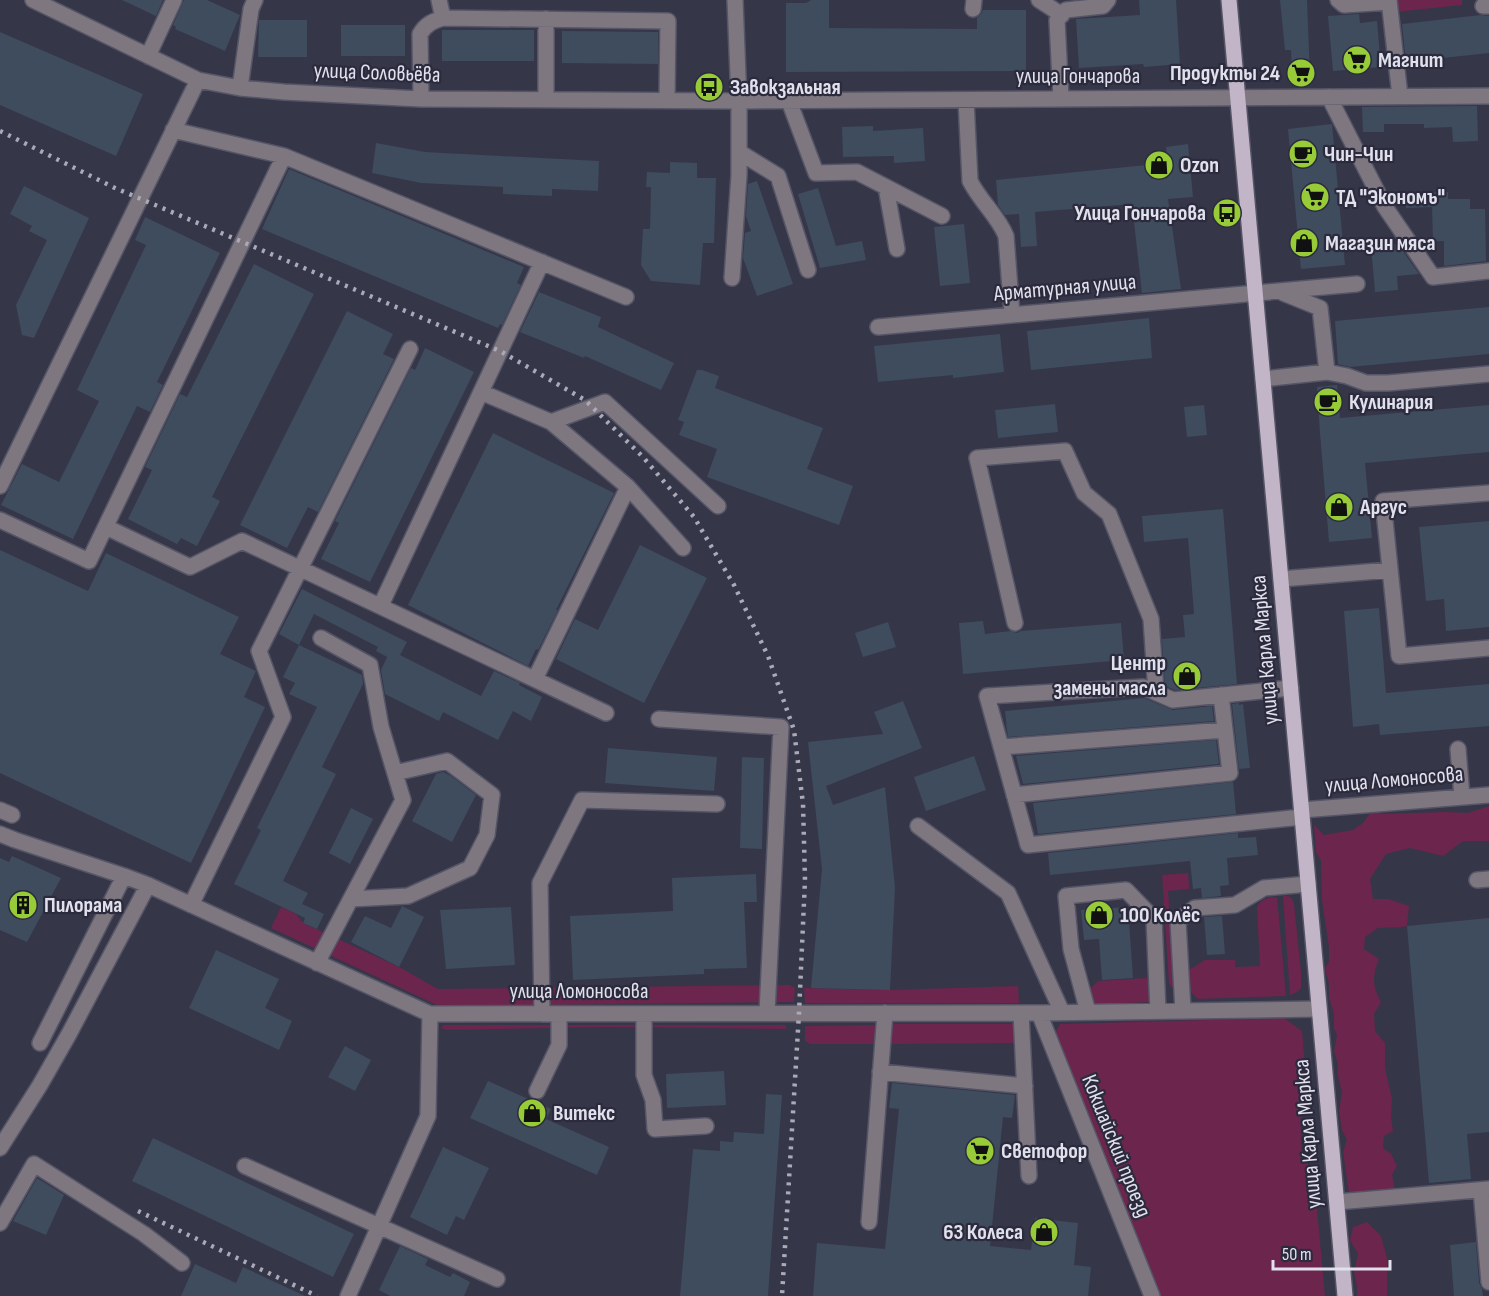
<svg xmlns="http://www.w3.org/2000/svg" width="1489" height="1296" font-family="'Sofia Sans Condensed',sans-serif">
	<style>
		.green { fill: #6c254d }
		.building { fill: #3e4c5d }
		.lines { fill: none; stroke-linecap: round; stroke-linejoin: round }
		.minor-casing { stroke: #555567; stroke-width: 18 }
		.major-casing { stroke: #555567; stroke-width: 18 }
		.minor { stroke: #7e7780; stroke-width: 15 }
		.major { stroke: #c2b5c7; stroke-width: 15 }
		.rail { stroke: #aaaab8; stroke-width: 4.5; stroke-dasharray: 3 6; stroke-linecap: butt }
		.labels { text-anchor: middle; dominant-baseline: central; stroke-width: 4.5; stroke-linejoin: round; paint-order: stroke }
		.poi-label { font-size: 22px; font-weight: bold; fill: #e1e1ed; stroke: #2c2b3e; text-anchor: start }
		.street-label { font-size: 22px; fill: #e1e1ed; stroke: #2c2b3e }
	</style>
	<rect width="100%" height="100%" fill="#363649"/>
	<!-- green -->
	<path class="green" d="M1393 0H1462V5L1395 12Z
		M1489 806V841H1463L1443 856 1410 848 1386 854 1370 879 1373 899H1388L1409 906 1407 926 1402 927 1378 928 1365 937 1364 949 1379 959C1372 976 1372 985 1381 1002L1374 1014 1375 1031 1385 1043V1068L1392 1099 1391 1116 1393 1131 1384 1136 1383 1148 1391 1154 1397 1166 1392 1175 1395 1190 1354 1200 1349 1193 1343 1152 1347 1140 1342 1130 1339 1111 1342 1092 1338 1076V1064L1334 1051 1337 1035 1334 1028V1014L1329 998V984L1325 969 1329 961V947L1322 900 1321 860 1316 852 1314 825 1324 835 1353 830 1363 823 1372 811 1383 814 1444 812 1468 813Z
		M1188 873 1189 889 1168 891 1174 983 1172 988 1169 983 1162 875Z
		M1283 896C1290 895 1292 898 1294 904L1301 972V988L1297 992 1290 995Z
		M1277 897 1286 996 1198 999 1191 992 1189 970 1205 960H1235V967L1260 966 1257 907C1262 898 1268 898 1277 897Z
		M281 907 296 914 303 923 399 967 438 989 790 985 795 988 794 1002 439 1006 271 928Z
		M1147 978 1151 991V1002L1094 1004 1088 991 1098 981Z
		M1018 986 1019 1003H805L804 988 890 990Z
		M1284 1018 1302 1031 1305 1067 1300 1089 1301 1149 1314 1177 1325 1296H1160L1054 1035 1060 1024Z
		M889 1024H1015V1043L890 1044Z
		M443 1025H786V1029L609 1027 447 1030 441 1028Z
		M877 1025V1044H810L805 1041V1026Z
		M1367 1222 1381 1236 1387 1258V1296H1357V1287L1354 1272 1358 1254 1350 1240 1353 1227Z"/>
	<!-- building -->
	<path class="building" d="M122 0H163L156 16Z
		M184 0H207L240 15 225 51 175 29 176 27 173 25Z
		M811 0H829V28L977 29V18L981 14 983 10H1026V71L786 72V3H806Z
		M1139 0H1176L1180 64 1144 67 1143 64 1079 68 1076 19 1140 15Z
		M1280 0H1307L1310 77 1292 78 1291 50H1285Z
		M1359 14 1360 23 1377 21 1381 67 1333 71 1328 16Z
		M1481 15 1489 16V53L1406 62 1402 24Z
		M259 20H307V57H258Z
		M341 25H405V56H341Z
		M442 30H534V61H442Z
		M562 31 658 32V64L562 63Z
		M0 32 143 94 116 156 0 105Z
		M1477 106 1478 141 1453 142 1452 127 1424 128V124H1384V132H1363L1362 107Z
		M1332 124 1345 265 1301 269 1288 129Z
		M873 126V131L923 128 925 161 894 163V156L843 157 842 127Z
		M376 143 425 152 599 161 598 191 552 189V196L503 194V187L421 183 372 173Z
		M1188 144 1193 197 1168 199 1181 289 1142 293 1132 204 1035 212 1037 246 1021 247 1019 214 1005 215 998 205 996 180 1147 165V158L1167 156 1166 147Z
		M670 162 697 163V178H716L714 243H703L700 285 651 281 641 265 643 229H650L651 187H646L647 172 670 173Z
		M289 169 524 267 517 283 521 285 502 325 500 324 498 328 262 229Z
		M757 181 793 284 757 296 743 258 745 233 751 231 746 216 748 184Z
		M24 186 89 218 34 338 22 335 16 305 47 240 29 231 32 226 10 214Z
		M818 188 836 246 862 241 866 260 820 268 798 194Z
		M1448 192V199H1470V209H1485L1486 261 1444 266V241H1433L1432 207 1406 208V193Z
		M145 217 220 253 157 382 163 385 150 412 137 406 73 539 1 505 22 464 59 482 99 401 77 390 146 245 135 240Z
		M964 224 970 283 940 286 934 227Z
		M1398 244 1419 274 1397 276 1398 290 1375 292 1371 246Z
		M254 264 314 294 212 497 220 501 197 546 181 538 177 544 128 519 152 470 145 467 180 394 187 397Z
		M539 292 601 317 598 327 674 363 661 390 585 356 584 358 520 332Z
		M1489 307V354L1350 367 1338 364 1335 321Z
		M347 311 393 334 383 354 394 359 318 512 308 507 287 548 240 525Z
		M1149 318 1152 358 1031 370 1027 331Z
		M1000 334 1004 372 953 378V375L878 382 874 346Z
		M425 348 474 372 370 582 321 559 339 523 335 521 411 368 415 370Z
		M697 370H702L719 376 715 388 823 428 807 469 853 486 839 525 707 477 717 449 679 435 684 422 678 420Z
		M1337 385 1340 418 1489 405V452L1365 463 1372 538 1329 542 1320 433 1317 387Z
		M1055 404 1058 432 998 438 995 410Z
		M1204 405 1207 435 1187 437 1184 407Z
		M493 433 614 493 556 610H558L538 650 536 649 528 666 408 605Z
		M1223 509 1237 684 1175 690 1165 686 1162 639 1185 637 1183 615 1194 614 1188 538 1144 542 1142 516Z
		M1489 521V627L1446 631 1444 599 1426 601 1419 527Z
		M640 545 707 578 644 703 556 659 575 619 598 630Z
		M0 550 88 591 106 553 239 617 220 654 256 671 244 697 265 707 191 863 0 773Z
		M302 589 407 642 400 655 481 696 494 671 520 683 519 685 542 697 531 721 513 711 498 740 443 712 439 721 385 694 381 670 387 657 376 651 378 647 314 614 299 645 279 634Z
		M1379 608 1386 693 1489 684V726L1380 735 1379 724 1353 727 1344 611Z
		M983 621 985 634 1011 631 1017 633 1021 631 1121 623 1124 660 963 674 959 623Z
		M888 622 896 647 863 657 855 633Z
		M299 645 362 675 363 684 322 767 336 774 283 881 308 893 302 904 324 914 317 929 303 923 305 918 234 884 261 830 257 828 317 707 289 694 295 683 283 677Z
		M1144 698 1173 710 1212 706 1214 721 1008 737 1007 730 1005 711Z
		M903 701 922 748 826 786 833 805 885 787 895 888 890 990 811 988 822 869 808 742 883 734 874 712Z
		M1239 703V705L1243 704 1250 768 1239 769 1232 704Z
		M1216 740 1219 764 1023 784 1016 756Z
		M608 748 717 757 714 791 605 783Z
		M974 756 986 790 926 811 914 777Z
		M742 757 764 758 762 849 740 848Z
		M443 772 451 776 476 795 452 842 412 821 436 774Z
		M1233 782 1236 814 1038 834 1033 803Z
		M351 808 373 819 350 864 329 853Z
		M1238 833V838L1256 837 1258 855 1227 858 1229 885 1220 886 1221 896 1202 898 1201 888 1193 889 1190 861 1050 875 1048 853Z
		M12 856 61 878 27 942 0 930V858L9 862Z
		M756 874 757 902H744L747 968 704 969V974L573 980 570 916 673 911 672 878Z
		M402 906 424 917 399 967 351 942 365 916 391 928Z
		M511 907 515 965 446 969 440 910Z
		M1128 907 1133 978 1102 980 1099 939 1084 940 1081 910Z
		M1222 916 1225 954 1207 955 1204 917Z
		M1489 918V1132L1467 1134 1471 1179 1429 1183 1407 926Z
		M216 950 279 979 265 1008 292 1021 279 1050 189 1008Z
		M345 1046 371 1060 355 1091 328 1077Z
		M724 1071 726 1105 667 1108 666 1074Z
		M488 1081 551 1109 546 1119 609 1147 597 1175 470 1118Z
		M892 1083 1015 1095 1012 1118 1003 1117 990 1246 1031 1250 1035 1218 1078 1223 1074 1265 1091 1267 1088 1296H813L817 1243 885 1249 899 1109 889 1108Z
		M766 1094 782 1095 768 1296H680L693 1149 720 1151V1141L733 1142 734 1132 764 1134Z
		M153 1138 354 1234 333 1277 132 1181Z
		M443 1147 489 1168 464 1220 456 1216 447 1235 410 1217Z
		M37 1178 64 1195 46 1235 13 1221Z
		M1476 1242 1479 1283 1482 1289 1483 1296H1454L1450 1245Z
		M400 1246 428 1259 425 1265 450 1277 453 1273 470 1282 464 1296H390L379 1290Z
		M195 1264 236 1283 243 1267 305 1296H181Z"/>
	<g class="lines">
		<!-- minor casing -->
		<g class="minor-casing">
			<path id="minor" d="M33 0 198 80 240 88 284 92 421 99 739 101 1489 96
				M439 0 443 18
				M1039 0 1062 15
				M1338 0 1344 5 1389 2
				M1389 0 1400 96
				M1483 6H1489
				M973 9 974 0
				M546 19V99
				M148 56 174 0
				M240 88 251 9 255 0
				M1329 97 1385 207 1433 277 1489 271
				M421 99 420 34C426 24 433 21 443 18L668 21 667 100
				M1061 99 1057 20 1066 10 1103 6 1108 0
				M966 100 970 181C980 201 998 216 1006 236L1012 315
				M789 101 816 173 857 172 942 216
				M173 130 284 156 626 297
				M739 152 778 176 808 270
				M886 187 897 249
				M732 278 739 175V101L735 0
				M1283 293 1320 308 1327 372
				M878 327 1357 284
				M1263 379 1327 372 1347 376 1366 383H1388L1489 374
				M481 392 551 422 628 487 683 548
				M551 422 605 402 718 506
				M0 486 198 80
				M1489 493 1383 501 1399 656 1489 648
				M0 520 89 561 284 156
				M106 527 190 567 242 541 606 713
				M1281 579 1390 570
				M381 605 542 262
				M1015 623 977 458 1065 451 1084 493 1109 514 1151 619 1156 692
				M535 679 628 487
				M1291 688 1173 700 1143 687 987 696 1028 845 1302 817
				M659 719 781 727 767 1013
				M1001 747 1225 730
				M1458 749 1462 797
				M1014 795 1230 773 1221 695
				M0 810 12 815
				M1302 810 1489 795
				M918 826 1008 893 1062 1012
				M0 834 15 840 124 876 148 885 430 1014 1039 1013 1319 1009
				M1477 880 1489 879
				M351 899 408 896 470 868 487 835 492 795 447 761 395 773
				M191 905 283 717 259 651 410 349
				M317 963 403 800 381 727 370 665 321 638
				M1183 1011 1178 921 1195 908 1235 905 1264 888 1308 884
				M1088 1012 1071 949 1066 896 1126 890 1154 919 1158 1011
				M1021 1013 1029 1176
				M1039 1013 1152 1296
				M644 1014V1075L653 1100 655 1129 706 1126
				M40 1043 124 876
				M880 1072 1025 1086
				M537 1091 559 1045V1014H542L540 883 582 800 717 804
				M0 1148 40 1085 69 1034 148 885
				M245 1166 497 1279
				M1481 1190 1489 1282
				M1337 1202 1489 1189
				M869 1222 885 1013
				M0 1223 34 1164 144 1234 182 1263
				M348 1296 428 1116 430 1014"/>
		</g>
		<!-- major casing -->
		<g class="major-casing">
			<path id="major" d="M1229 0 1345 1296"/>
		</g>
		<!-- minor -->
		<use href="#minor" class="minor"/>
		<!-- major -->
		<use href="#major" class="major"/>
		<!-- rail -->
		<path class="rail" d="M0 131 115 188 500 351 585 400 643 457 694 517 734 585 768 656 794 730 803 804 805 880 799 1013 782 1296
			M138 1211 317 1296"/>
	</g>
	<!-- icons -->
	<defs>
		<g id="supermarket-disc" transform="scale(1.5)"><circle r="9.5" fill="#97cb38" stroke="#2c2b3e"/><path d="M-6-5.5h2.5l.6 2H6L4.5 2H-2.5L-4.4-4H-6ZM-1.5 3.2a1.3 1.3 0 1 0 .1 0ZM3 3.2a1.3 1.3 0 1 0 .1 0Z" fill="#111"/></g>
		<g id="bus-disc" transform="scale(1.5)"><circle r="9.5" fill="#97cb38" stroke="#2c2b3e"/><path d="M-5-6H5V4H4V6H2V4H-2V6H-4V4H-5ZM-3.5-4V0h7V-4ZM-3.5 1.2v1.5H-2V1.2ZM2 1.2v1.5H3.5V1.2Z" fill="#111"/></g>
		<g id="cafe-disc" transform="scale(1.5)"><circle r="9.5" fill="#97cb38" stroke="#2c2b3e"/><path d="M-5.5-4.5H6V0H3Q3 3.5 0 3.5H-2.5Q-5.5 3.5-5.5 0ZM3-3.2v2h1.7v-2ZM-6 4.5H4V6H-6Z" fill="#111"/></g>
		<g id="shop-disc" transform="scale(1.5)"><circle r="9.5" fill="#97cb38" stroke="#2c2b3e"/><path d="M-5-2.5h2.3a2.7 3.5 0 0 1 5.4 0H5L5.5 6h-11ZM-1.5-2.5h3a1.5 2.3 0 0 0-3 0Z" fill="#111"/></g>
		<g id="building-disc" transform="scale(1.5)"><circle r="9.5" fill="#97cb38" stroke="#2c2b3e"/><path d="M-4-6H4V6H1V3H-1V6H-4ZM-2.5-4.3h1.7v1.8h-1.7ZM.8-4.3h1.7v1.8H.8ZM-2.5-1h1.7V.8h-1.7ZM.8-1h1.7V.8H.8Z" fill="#111"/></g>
	</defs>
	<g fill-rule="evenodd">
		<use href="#supermarket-disc" x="1357" y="60"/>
		<use href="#supermarket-disc" x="1301" y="73"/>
		<use href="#bus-disc" x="709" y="87"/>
		<use href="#cafe-disc" x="1303" y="154"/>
		<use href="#shop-disc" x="1159" y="165"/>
		<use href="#supermarket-disc" x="1315" y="197"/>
		<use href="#bus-disc" x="1227" y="213"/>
		<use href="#shop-disc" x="1304" y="243"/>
		<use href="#cafe-disc" x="1328" y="402"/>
		<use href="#shop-disc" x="1339" y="507"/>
		<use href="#shop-disc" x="1187" y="676"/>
		<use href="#building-disc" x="23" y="905"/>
		<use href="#shop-disc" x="1099" y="915"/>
		<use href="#shop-disc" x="532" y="1113"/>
		<use href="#supermarket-disc" x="980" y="1151"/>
		<use href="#shop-disc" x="1044" y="1232"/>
	</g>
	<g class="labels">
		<!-- poi labels -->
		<g class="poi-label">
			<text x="1378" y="60">Магнит</text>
			<text x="1280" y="73" text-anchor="end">Продукты 24</text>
			<text x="730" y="87">Завокзальная</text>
			<text x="1324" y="154">Чин-Чин</text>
			<text x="1180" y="165">Ozon</text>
			<text x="1336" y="197">ТД "Экономъ"</text>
			<text x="1206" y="213" text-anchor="end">Улица Гончарова</text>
			<text x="1325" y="243">Магазин мяса</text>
			<text x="1349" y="402">Кулинария</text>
			<text x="1360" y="507">Аргус</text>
			<text x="1166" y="663" text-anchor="end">Центр<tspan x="1166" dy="25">замены масла</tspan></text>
			<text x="44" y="905">Пилорама</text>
			<text x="1120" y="915">100 Колёс</text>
			<text x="553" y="1113">Витекс</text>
			<text x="1001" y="1151">Светофор</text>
			<text x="1023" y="1232" text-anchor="end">63 Колеса</text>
		</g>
		<!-- street labels -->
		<g class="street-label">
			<text transform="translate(377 73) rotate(2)">улица Соловьёва</text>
			<text x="1078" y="76">улица Гончарова</text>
			<text transform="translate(1065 288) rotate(-5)">Арматурная улица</text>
			<text transform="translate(1265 650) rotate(-95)">улица Карла Маркса</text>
			<text transform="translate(1394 780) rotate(-5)">улица Ломоносова</text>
			<text x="579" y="991">улица Ломоносова</text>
			<text transform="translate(1308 1134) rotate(-95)">улица Карла Маркса</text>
			<text transform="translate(1116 1146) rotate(68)">Кокшайский проезд</text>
		</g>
	</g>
	<!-- scale -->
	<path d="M1273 1260v9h117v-9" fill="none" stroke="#e1e1ed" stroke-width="3"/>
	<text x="1282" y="1260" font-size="18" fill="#e1e1ed" stroke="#2c2b3e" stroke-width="4.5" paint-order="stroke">50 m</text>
</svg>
